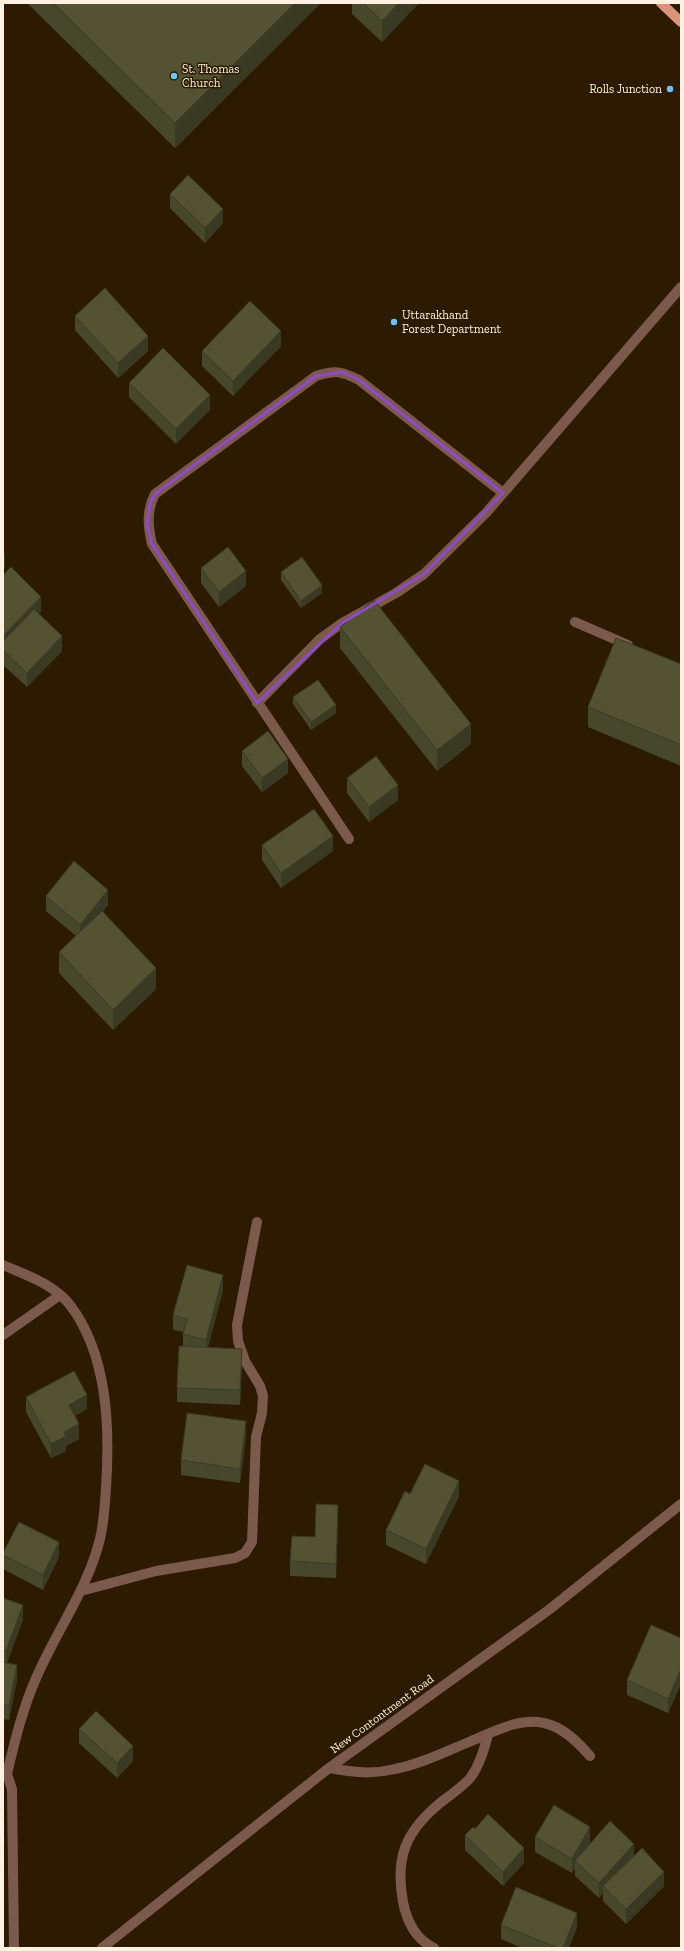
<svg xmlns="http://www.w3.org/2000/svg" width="684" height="1951" font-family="'Zilla Slab',serif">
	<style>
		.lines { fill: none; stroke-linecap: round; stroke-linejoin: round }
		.minor { stroke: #7c594d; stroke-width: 10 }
		.major { stroke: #db9479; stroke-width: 10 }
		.wall { fill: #47472b }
		.shaded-wall { fill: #3a3923 }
		.building { fill: #535232; stroke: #3a3923 }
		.marked { fill: none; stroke: #8f4ac4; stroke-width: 3; stroke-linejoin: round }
		.poi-dot { fill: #6ec2f4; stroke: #2c1a01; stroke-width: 1.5 }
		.labels { text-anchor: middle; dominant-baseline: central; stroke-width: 3; stroke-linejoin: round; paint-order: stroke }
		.poi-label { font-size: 12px; fill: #fef1e2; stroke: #2c1a01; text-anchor: start }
		.street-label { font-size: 12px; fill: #fef1e2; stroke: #2c1a01 }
	</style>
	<rect width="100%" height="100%" fill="#2c1a01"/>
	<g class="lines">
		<!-- minor -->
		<path class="minor" d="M575 622 628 645
			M257 703 320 639 342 623 396 593 424 574 486 513 681 287
			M349 839 152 544C148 527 146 511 155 494L316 376C335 370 341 371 359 380L503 493
			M3 1265C26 1275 54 1284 70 1305 108 1355 110 1428 106 1488 105 1504 104 1522 100 1539 88 1588 57 1630 37 1676 23 1707 15 1740 7 1774
			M3 1335 60 1295
			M81 1591 156 1571 235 1558 245 1553 252 1542 256 1437 262 1413 263 1396 260 1386 245 1361 238 1341 237 1325 257 1222
			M329 1768C353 1772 371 1775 395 1769 420 1764 445 1752 469 1742 491 1733 519 1717 544 1723 563 1727 578 1742 590 1756
			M3 1771 7 1774 12 1789 14 1948
			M102 1948 329 1768 550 1609 681 1504
			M434 1948C415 1939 407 1922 403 1902 395 1858 405 1832 440 1803 450 1795 463 1787 471 1777 480 1764 484 1749 488 1735"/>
		<!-- major -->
		<path class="major" d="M661 3 681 22"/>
	</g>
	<!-- wall -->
	<path class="wall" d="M27 3H321L175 148Z
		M352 3H419L382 42 352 14Z
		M170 194 223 223 205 243 170 208Z
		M75 316 148 351 118 378 75 330Z
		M281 346 233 396 202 366V351Z
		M129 383 210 410 176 444 129 397Z
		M201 568 246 586 219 607 201 583Z
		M281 572 322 593 301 608 281 580Z
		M3 575 41 611 39 614 62 651 27 687 3 665Z
		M340 627 471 744 437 771 340 648Z
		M681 664V766L588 727V707Z
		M293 697 336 713 311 730 293 704Z
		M242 751 288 773 262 792 242 766Z
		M347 778 398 800 369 822 347 793Z
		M262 845 333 851 281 888 262 860Z
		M46 896 108 905 103 911 156 989 113 1030 59 973V952L76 936 46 911Z
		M223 1290 208 1347 242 1363 240 1405 177 1402V1388L183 1346V1332L173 1330V1315Z
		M26 1397 87 1409 75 1416 79 1439 66 1446V1451L51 1458 26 1412Z
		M246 1436 240 1483 181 1475V1460Z
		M410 1494 459 1496 426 1564 386 1545V1530Z
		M338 1520 336 1578 290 1576V1561L315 1537Z
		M3 1553 59 1557 43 1590 3 1569Z
		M3 1598 23 1620 7 1663 17 1680 9 1720 3 1719Z
		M681 1638V1684L668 1713 627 1695V1680Z
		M79 1729 133 1761 117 1778 79 1743Z
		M465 1835 524 1863 503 1886 465 1850Z
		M535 1837 590 1842 586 1849 634 1855 664 1886 626 1924 603 1901V1893L599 1898 575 1876V1868L572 1873 535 1852Z
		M501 1925 577 1927 569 1948H522L501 1939Z"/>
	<!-- shaded-wall -->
	<path class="shaded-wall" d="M295 3H321L175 148V123Z
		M399 3H419L382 42V21Z
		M223 209V223L205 243V228Z
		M281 331V346L233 396V381Z
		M148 336V351L118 378V363Z
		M210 395V410L176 444V429Z
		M5 553V567L3 569V554Z
		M246 571V586L219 607V592Z
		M322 585V593L301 608V601Z
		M41 597V611L4 650V635Z
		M62 636V651L27 687V673Z
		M336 705V713L311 730V722Z
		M471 724V744L437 771V750Z
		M288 759V773L262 792V778Z
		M398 785V800L369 822V807Z
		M333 836V851L281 888V873Z
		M108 890V905L80 939V925Z
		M156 968V989L113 1030V1010Z
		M223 1275V1290L206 1355V1340Z
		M242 1349V1363L240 1405V1390Z
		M87 1395V1409L69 1419V1405Z
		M246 1421V1436L240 1483V1469Z
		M79 1424V1439L66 1446V1451L51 1458V1444L64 1432Z
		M459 1481V1496L426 1564V1549Z
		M338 1505V1520L336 1578V1564Z
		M59 1542V1557L43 1590V1575Z
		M23 1605V1620L6 1665V1651Z
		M17 1665V1680L9 1720V1706Z
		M681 1669V1684L668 1713V1699Z
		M133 1746V1761L117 1778V1763Z
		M590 1827V1842L577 1864 575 1861V1868L572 1873V1859Z
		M634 1844V1858L603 1886V1893L599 1898V1883Z
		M524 1848V1863L503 1886V1872Z
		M664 1872V1886L626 1924V1909Z
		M577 1913V1927L569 1948H563Z"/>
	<!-- building -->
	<path class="building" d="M53 3H295L175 123Z
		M363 3H399L382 21Z
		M188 175 223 209 205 228 170 194Z
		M105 288 148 336 118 363 75 316Z
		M250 301 281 331 233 381 202 351Z
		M163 348 210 395 176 429 129 383Z
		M228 547 246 571 219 592 201 568Z
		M302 557 322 585 301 601 281 572Z
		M11 567 41 597 4 635H3V575Z
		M374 600 471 724 437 750 340 627Z
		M34 609 62 636 27 673 3 650V641Z
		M616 638 681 664V745L588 707Z
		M318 680 336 705 311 722 293 697Z
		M268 731 288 759 262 778 242 751Z
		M376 756 398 785 369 807 347 778Z
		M314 809 333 836 281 873 262 845Z
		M74 861 108 890 80 925 46 896Z
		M102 911 156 968 113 1010 59 952Z
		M187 1265 223 1275 206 1340 183 1334 187 1319 173 1315Z
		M179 1346 242 1349 240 1390 177 1388Z
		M74 1371 87 1395 69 1405 79 1424 64 1432 66 1436 51 1444 26 1397Z
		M187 1413 246 1421 240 1469 181 1460Z
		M425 1464 459 1481 426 1549 386 1530 405 1491 410 1494Z
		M316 1504 338 1505 336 1564 290 1561 292 1536 315 1537Z
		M19 1522 59 1542 43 1575 3 1555V1553Z
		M3 1598 23 1605 6 1651 3 1650Z
		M651 1625 681 1638V1669L668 1699 627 1680Z
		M3 1662 17 1665 9 1706 3 1704Z
		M96 1711 133 1746 117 1763 79 1729Z
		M554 1805 590 1827 572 1859 535 1837Z
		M488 1814 524 1848 503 1872 465 1835 473 1827 475 1829Z
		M610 1821 634 1844 599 1883 575 1861Z
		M642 1848 664 1872 626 1909 603 1886Z
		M516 1887 577 1913 563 1948H558L501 1925Z"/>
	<!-- marked area -->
	<path class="marked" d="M343 372 359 380 503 493 424 574 342 623 257 703 152 544 147 525 150 504 155 494 316 376Z"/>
	<!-- markers -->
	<g class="poi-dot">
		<circle cx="174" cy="76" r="4"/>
		<circle cx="670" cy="89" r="4"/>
		<circle cx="394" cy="322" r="4"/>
	</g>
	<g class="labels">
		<!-- poi labels -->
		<g class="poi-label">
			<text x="182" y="69">St. Thomas<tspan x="182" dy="14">Church</tspan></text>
			<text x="662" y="89" text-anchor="end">Rolls Junction</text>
			<text x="402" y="315">Uttarakhand<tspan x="402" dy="14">Forest Department</tspan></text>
		</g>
		<!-- street labels -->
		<g class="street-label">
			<text transform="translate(382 1714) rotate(-36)">New Contontment Road</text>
		</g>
	</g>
	<!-- border -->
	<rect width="684" height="1951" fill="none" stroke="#fef1e2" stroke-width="8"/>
</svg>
